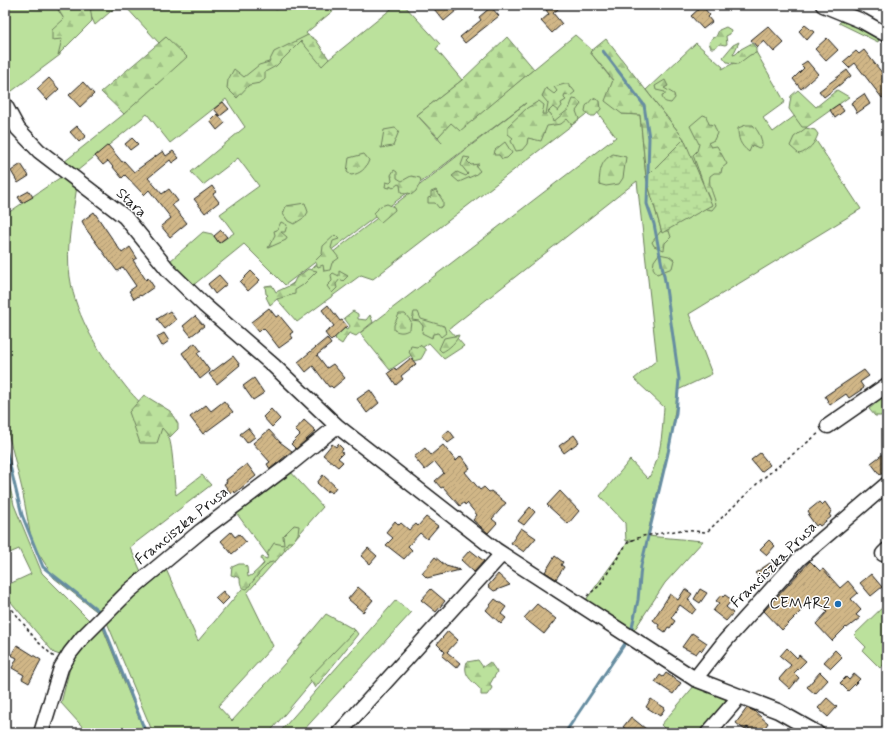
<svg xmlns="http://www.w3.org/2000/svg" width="892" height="738" font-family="Mynerve,sans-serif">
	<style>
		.grass { fill: #bbe19c; stroke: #6c7e5c }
		.forest { fill: url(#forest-firs); stroke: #6c7e5c }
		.wetland { fill: url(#wetland-marsh); stroke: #6c7e5c }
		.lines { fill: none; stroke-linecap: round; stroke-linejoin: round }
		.stream { stroke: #668da1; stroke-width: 3 }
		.building { fill: url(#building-hatch); stroke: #1c1c1c }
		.minor-casing { stroke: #1c1c1c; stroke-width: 17 }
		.path { stroke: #1c1c1c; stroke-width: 1.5; stroke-dasharray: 3 3; stroke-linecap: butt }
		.minor { stroke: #fff; stroke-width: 14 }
		.poi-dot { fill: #1f6fb2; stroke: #fff; stroke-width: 1.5 }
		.labels { text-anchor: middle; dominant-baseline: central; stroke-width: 3; stroke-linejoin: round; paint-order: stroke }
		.street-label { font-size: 15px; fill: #1c1c1c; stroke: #fff }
		.poi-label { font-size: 15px; fill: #1c1c1c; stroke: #fff; text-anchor: end }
	</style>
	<defs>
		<pattern id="forest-firs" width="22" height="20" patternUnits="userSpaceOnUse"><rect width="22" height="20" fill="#bbe19c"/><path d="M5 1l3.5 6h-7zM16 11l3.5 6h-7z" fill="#a0c086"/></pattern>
		<pattern id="wetland-marsh" width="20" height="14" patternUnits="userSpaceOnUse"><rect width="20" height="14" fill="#bbe19c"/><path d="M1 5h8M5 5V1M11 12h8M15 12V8" fill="none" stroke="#a0c086"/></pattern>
		<pattern id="building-hatch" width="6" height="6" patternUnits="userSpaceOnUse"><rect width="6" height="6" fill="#d0b687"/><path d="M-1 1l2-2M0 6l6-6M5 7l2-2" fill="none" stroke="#b29c74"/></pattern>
	</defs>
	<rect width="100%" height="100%" fill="#fff"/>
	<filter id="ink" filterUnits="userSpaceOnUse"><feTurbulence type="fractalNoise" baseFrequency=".025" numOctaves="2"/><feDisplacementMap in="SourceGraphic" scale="8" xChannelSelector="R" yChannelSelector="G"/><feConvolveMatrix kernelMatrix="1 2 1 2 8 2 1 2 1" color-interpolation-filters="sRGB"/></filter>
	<g filter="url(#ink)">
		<!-- grass -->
		<path class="grass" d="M12 5H55L64 19 60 55 8 94 5 101V12Z
			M90 5H118L95 25 90 14Z
			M124 5H271L276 10 283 5H340L306 33 328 60 396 5H404L440 44 436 49 462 80 417 115 442 143 438 137 451 122 460 130 575 35 592 50 590 52 613 81 622 114 640 115 646 177 662 233 684 139 646 90 696 43 723 67 722 69 756 52 785 102 763 118 773 132 796 115 811 133 861 209 689 314 712 374 678 390 671 437 647 536 703 541 665 583 631 635 583 604 628 542 635 539 626 541 625 523 600 496 630 460 648 479C662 457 662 432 664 407L634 379 657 360 637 181 449 329 464 346 444 359 429 343 390 370 360 333 616 137 594 108 373 279 361 275 297 322 275 297 526 103 285 285 244 244 191 287 170 264V261L203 232 212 234 219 243 234 233 220 214 259 186 238 158 203 185 191 172 245 127 226 99 170 143 147 114 77 171 64 162 124 114 166 37 159 43Z
			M844 19 880 36 878 42 839 23Z
			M61 177 77 186C73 215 65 248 70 277 76 319 101 355 126 387 137 401 163 423 169 438 173 448 174 482 176 495L202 475 211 485 130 547 143 576 100 614 54 578 32 543 22 489 5 420V215Z
			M5 465 14 505 42 573 91 622 63 656 54 653 5 595V586L31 574 19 549 5 555Z
			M288 469 323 507 247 593 273 646 218 706 232 721 286 662 326 614 355 630 269 733H153L106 620 165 567 198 641 269 557 234 510Z
			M396 600 411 613 301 733H279Z
			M887 603V662L880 668 863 651 866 647 854 635Z
			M102 626 145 733H88L61 703 74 652Z
			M695 685 733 697 703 733H669L661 725Z"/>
		<!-- forest -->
		<path class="forest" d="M55 5H90L92 21 58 55 62 39 52 40V30L64 19Z
			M726 27 731 30 730 34 726 36 727 44 725 45 720 44 714 48H711L709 43 712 38 716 37 719 30Z
			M308 35 316 40 329 59 322 66 301 41 276 66 265 72V79L260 83 249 85 237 98 227 88 228 80 234 69 244 77 259 65 269 62 274 52Z
			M166 37 187 57 124 114 101 92Z
			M507 37 534 69 460 131 451 123 438 137 417 115 462 80Z
			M606 39 684 139 646 177 640 115 622 114 605 101 613 80 590 52Z
			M739 42 733 55 736 54 741 49 752 43 756 48V53L750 55 738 64 727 62 723 57 733 45Z
			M665 80 668 86 664 88 674 94 675 98 671 103C665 102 663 102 662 95L665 94V92L656 90 655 86Z
			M565 84H569V87L572 88 575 92 570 96 565 94 564 98 566 100 561 103 562 106 558 111 553 107 548 112 551 114 553 122 569 109 573 99 578 100 581 104 576 111 579 119 572 125 567 119 561 124 547 126 541 141 528 138 527 144 522 150 516 151 511 141 513 138 508 134V126L527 108 539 101 544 105 542 114H546L548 103 542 96 546 88 554 94 557 91 554 87Z
			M798 90 816 107 837 90 849 97 807 127H802L789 109 791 96Z
			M593 98 600 101 601 109 595 116H589L585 111 586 106Z
			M703 115 706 116 709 124 714 125 717 133 714 140 708 143 711 147 717 146 727 164 722 168 721 173H714L710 176C708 187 714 194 716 205L712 210 706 209 697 187 703 183 693 155 697 151 699 144 690 126Z
			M746 125H753C758 131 762 137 762 146L759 148 752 145 749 152C740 145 738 139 738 128Z
			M395 128 399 131 393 146 381 148 384 130Z
			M806 128 815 130 818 134C816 142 808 152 799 154L790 146 794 137Z
			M505 142 512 153 507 158 502 159 499 155H494L495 150Z
			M364 154 369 160C366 169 360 174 351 175L347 172 349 158Z
			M613 154 626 157 623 178 619 184 606 186 599 184C600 171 600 161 613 154Z
			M464 157 470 158 467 161 471 165 479 164 476 166 480 171 475 175 459 182 452 176 457 172 466 176 468 174 461 165Z
			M394 170 397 172V178L402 181 411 176 420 178 421 181 416 191 411 195 409 193 405 194 401 192 400 185 398 184 393 188 390 186V188L385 187 386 182 390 183 392 181 391 175Z
			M436 190 443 201V206L439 208 435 203H428V198L431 197V192Z
			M305 203 308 212 305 217 294 224 288 221 283 214 286 206Z
			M387 204 394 207 395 210 381 222 375 217 374 213 378 209V207Z
			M281 222 287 225 285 232H281L287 237 286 240 268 248 275 235 274 231 277 230Z
			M661 231H669L671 237 665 243 664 250 654 246 652 242Z
			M335 235 339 239 333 241 331 248 339 258 332 263 330 270 324 271 323 265 318 267 315 261 322 254 323 246Z
			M659 254 669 256 674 260 672 268 657 274 653 268 654 261Z
			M308 269 317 271 303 285 295 290V294L277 299 270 305 266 297 268 295 266 294 265 286 272 285 276 292 293 284 296 278Z
			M339 271 348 276 343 281 340 279 336 284 337 288 332 293 327 286 332 281 331 275 333 273 339 276Z
			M353 311 358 314V319L366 320 370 315 373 322 356 336 349 333 342 344 336 340 334 334 344 328 347 330 350 326 344 318Z
			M414 312H418L421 319 444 326 446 333 441 337 438 333 433 334 432 338 422 333 423 326 419 321 412 320Z
			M399 314H405L411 321 410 329C404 333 400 333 394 330V325Z
			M459 335C457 341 449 349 442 352L439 349 444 338Z
			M420 345 425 349V352L421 359 414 361 409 352 411 346 417 347Z
			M881 393 887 394V410L881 416H875L869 409 875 404 873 399Z
			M144 395 170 411 178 424V429L170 437 162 428 157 443H140L129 412Z
			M294 525 299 526 298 534 293 542H288L284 548 285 550 276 561 269 563 261 571 247 589C241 588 240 584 240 578L231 575 232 567 239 564H244L247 567 248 577 252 575 264 564 261 559 262 557 267 559 268 552 274 543 284 545 283 536Z
			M355 630 358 634 315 688 309 678Z
			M478 660 483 667 490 662 497 672 490 684 492 688 487 695H481V690C473 681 462 676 467 662Z"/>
		<!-- wetland -->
		<path class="wetland" d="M684 139 712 205 662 233 646 177Z"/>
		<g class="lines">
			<!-- stream -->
			<path class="stream" d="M603 51 644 105 649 138 647 204 654 224 665 281 679 379 676 413 668 453 641 566 638 600 631 632
				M5 445 22 515 43 567 99 611
				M103 624 146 733
				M565 733 628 639"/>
		</g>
		<!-- building -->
		<path class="building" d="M438 5H463L444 21 434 9Z
			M552 5H563L553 13 562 24 552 33 541 21 549 14 546 10Z
			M702 6 710 15 708 17 712 22 703 29 691 16Z
			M491 7 499 16 465 43 460 37 481 20 479 17Z
			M805 25 814 32 807 40 799 31Z
			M768 26 784 43 774 52 764 41 757 47 751 40Z
			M827 38 838 50 826 61 815 49Z
			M864 50 887 79V94L882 98 855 63 849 68 843 62 856 51 859 54Z
			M807 61 818 74 801 89 793 79 804 68 801 65Z
			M847 70 851 76 824 97 819 91Z
			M49 78 59 89 47 100 37 89Z
			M83 82 94 94 80 107 69 95Z
			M864 94 870 104 857 113 851 103Z
			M223 102 229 109 220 116 214 109Z
			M839 104 844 111 835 118 830 110Z
			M217 114 225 123 217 130 210 121Z
			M77 126 86 136 79 142 70 132Z
			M132 138 138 144 130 150 125 144Z
			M108 145 122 162 124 161 134 172 163 151 166 156 173 151 179 158 172 163 170 160 148 178 162 194 169 189 178 201 172 205 187 223 170 237 161 226 171 218 149 190 144 195 125 175 122 178 108 161 103 165 95 156Z
			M21 164 29 176 18 183 11 171Z
			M212 186 216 192 213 194 219 202 205 213 194 199Z
			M29 191 33 197 22 203 18 197Z
			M94 212 122 253 130 247 137 258 133 260 146 280 148 278 154 287 141 296 140 295 134 299 129 291 136 286 123 267 117 271 86 229 82 221Z
			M221 230 227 237 219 243 214 236Z
			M251 271 260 280 248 291 240 282Z
			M219 275 227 284 215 294 208 284Z
			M328 305 340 321 342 320 347 326 331 341 325 333 334 326 322 310Z
			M269 308 276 317 279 315 293 332 290 334 293 338 279 348 266 331 263 328 259 332 251 322Z
			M170 311 176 320 165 329 157 319Z
			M195 316 204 326 191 336 183 326Z
			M164 333 169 341 162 346 157 337Z
			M327 338 331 344 317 355 327 368 333 364 345 378 333 388 331 386 329 387 313 366 306 372 298 362Z
			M195 343 201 351 197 353 210 371 200 379 182 353Z
			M233 356 240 365 217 384 209 374Z
			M411 358 416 364 401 376 403 379 396 385 388 373 395 368 396 370Z
			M864 370 869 376 860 382 864 388 849 398 846 394 830 405 825 396Z
			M254 378 264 393 253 400 243 386Z
			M370 390 379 403 367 413 357 399Z
			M224 401 233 412 203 434 190 417 206 405 211 411Z
			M271 409 280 419 272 427 263 417Z
			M304 420 316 431 296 449 291 444 300 435 295 430Z
			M248 428 255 437 247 443 240 434Z
			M269 430 280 442 292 451 270 469 267 464 270 462 253 443Z
			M449 430 455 438 448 443 442 436Z
			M574 435 579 442 564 453 559 446Z
			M332 444 336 447 338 444 343 449 341 452 343 453 338 458 343 462 338 467 323 455Z
			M443 445 456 461 461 456 470 468 465 472 480 490 484 487 489 492 491 491 506 503 492 519 497 523 488 533 473 520 477 515 467 503 465 505 464 503 460 506 443 487 441 488 435 481 444 473 435 462 425 470 414 457 425 448 431 455Z
			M887 451V470L880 475 871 463Z
			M760 453 770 465 761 472 751 460Z
			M247 464 256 476 235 493 234 491 231 494 224 484 227 482 226 480Z
			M323 475 336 487 332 493 328 490 327 492 317 483Z
			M560 491 579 511 568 524 547 505Z
			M819 502 822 505 825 502 832 512 829 514 831 517 820 526 818 524 816 526 808 515 810 514 808 511Z
			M530 507 535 512 524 525 518 521Z
			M426 517 438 526 427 539 420 533 408 546 412 550 404 559 386 545 393 538 386 532 395 521 399 525 401 523 409 530 416 524 418 526Z
			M521 528 536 538 524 552 511 543Z
			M231 532 235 537 239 534 246 542 232 554 221 541Z
			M769 540 775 546 767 555 760 549Z
			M368 548 377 556 370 564 361 556Z
			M470 550 484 561 474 572 461 560Z
			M555 556 563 562 561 565 564 567 556 579 545 572Z
			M435 557 446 566 460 570 427 578 422 573Z
			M810 561 820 571 823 569 840 588 848 581 858 593 851 599 861 610 856 615 860 618 847 628 846 627 832 641 816 624 827 612 814 598 782 630 764 611Z
			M770 563 775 568 764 581 755 573Z
			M498 574 510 585 494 591 488 586Z
			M871 574 882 587 871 596 860 583Z
			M358 587 373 600 363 612 348 599Z
			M431 589 445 601 436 612 421 600Z
			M685 589 692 594 688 599 696 609 692 614 680 605 671 618 675 621 670 628 668 627 665 632 658 627 659 625 653 620 670 594 678 600Z
			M700 589 707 593 700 603 694 599Z
			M223 591 229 598 222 605 215 598Z
			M721 595 723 597 725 595 732 600 726 607 733 613 726 621 713 611 719 603 716 601Z
			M495 599 506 607 501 614 506 618 501 624 486 610Z
			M537 604 556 619 544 634 524 618Z
			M448 631 458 640 447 652 460 663 456 668 442 656 445 652 437 644Z
			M692 633 707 643 702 651 700 649 696 654 682 647Z
			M17 645 41 660 29 683 22 679 24 675 12 668 17 658 11 655Z
			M787 648 797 658 799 655 806 661 794 673 799 678 790 689 779 679 791 665 780 656Z
			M835 650 842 657 831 668 824 662Z
			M820 672 828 680 815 694 807 687Z
			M666 673 681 683 673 694 655 682 660 675 663 677Z
			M854 674 860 679 848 691 840 683 846 677 849 680Z
			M827 698 837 707 828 717 818 708Z
			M651 699 665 708 660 716 646 707Z
			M747 708 754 711 768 723 762 732 758 729 757 731 754 729 753 732 747 727 745 730 736 723Z
			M631 717 651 733H631L623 727Z"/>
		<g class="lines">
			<!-- minor casing -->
			<g class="minor-casing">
				<path id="minor" d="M823 5 862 21 887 35
					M5 105 18 129 39 151 125 217 170 272 204 305 274 366 337 426 496 550 695 679 778 711 817 733
					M828 426 887 385
					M883 554 887 550
					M695 679 725 641 799 559 887 484
					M41 733 61 668 70 653 82 638 129 591 201 531 289 465 337 426
					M339 733 502 554
					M708 733 734 703 738 696"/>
			</g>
			<!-- path -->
			<path class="path" d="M587 596 599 586 628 542 643 536 681 530 706 532 709 530 761 480 819 433
				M5 600 36 640 54 657"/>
			<!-- minor -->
			<use href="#minor" class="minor"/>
		</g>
	</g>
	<!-- markers -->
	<circle class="poi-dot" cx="838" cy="604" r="4"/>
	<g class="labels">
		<!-- street labels -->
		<g class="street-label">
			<text transform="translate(131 203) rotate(43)">Stara</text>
			<text transform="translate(182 526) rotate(-39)">Franciszka Prusa</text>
			<text transform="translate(774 565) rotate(-45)">Franciszka Prusa</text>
		</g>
		<!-- poi labels -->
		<g class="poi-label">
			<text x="830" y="604">CEMAR2</text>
		</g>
	</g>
	<!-- margin -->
	<rect width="892" height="738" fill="none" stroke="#fff" stroke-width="20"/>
	<rect x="10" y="10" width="872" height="718" fill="none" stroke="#1c1c1c" stroke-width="1.5" filter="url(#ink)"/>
</svg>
